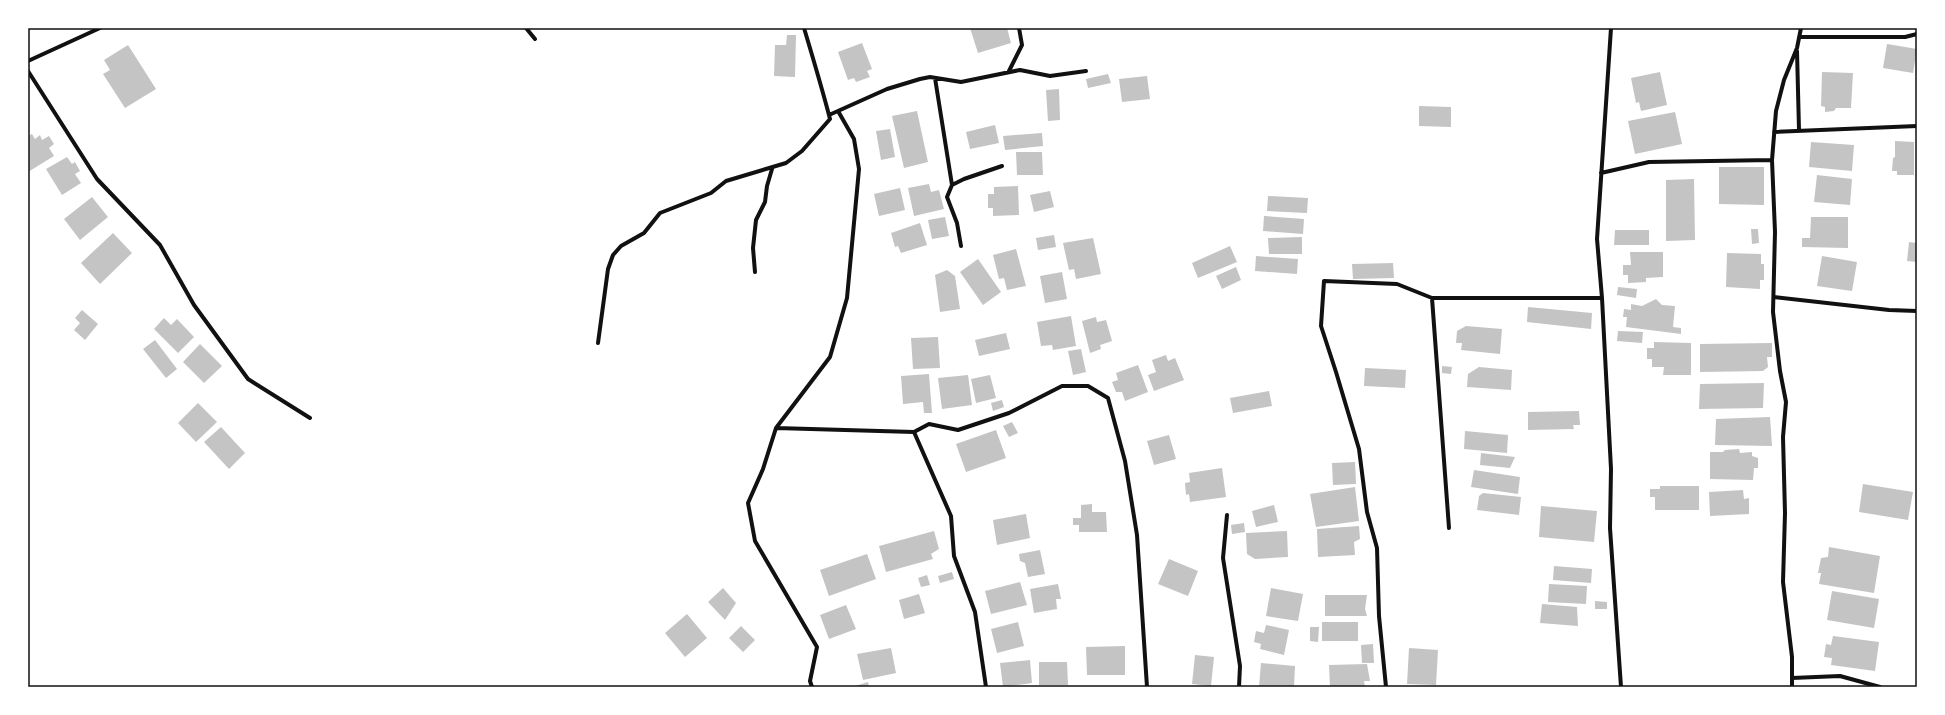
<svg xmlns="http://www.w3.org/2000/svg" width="1945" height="715" font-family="'Roboto Condensed',sans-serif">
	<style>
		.building { fill: #c4c4c4 }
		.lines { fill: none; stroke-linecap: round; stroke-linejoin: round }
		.minor { stroke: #111; stroke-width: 4 }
		.neatline { fill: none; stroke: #111; stroke-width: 1.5 }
	</style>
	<rect width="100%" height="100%" fill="#fff"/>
	<!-- building -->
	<path class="building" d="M970 28H1007L1011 43 978 53Z
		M787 35H796L795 77 774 76 775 45H786Z
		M862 43 872 69 867 71 870 77 856 82 854 78 848 80 838 52Z
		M1887 44 1917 49 1913 73 1883 68Z
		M128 45 156 89 125 108 103 74 110 70 104 60Z
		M1660 72 1667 105 1641 111 1639 102 1636 103 1631 78Z
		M1822 72 1853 73 1851 108H1836L1834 111 1825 112V107L1821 106Z
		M1108 74 1111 83 1088 88 1086 79Z
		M1147 76 1150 99 1122 102 1119 79Z
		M1059 89 1060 120 1048 121 1046 90Z
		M1419 106 1451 107V127L1419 126Z
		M917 111 928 162 904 168 892 116Z
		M1675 112 1682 144 1635 154 1628 121Z
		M995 125 999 143 970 149 966 132Z
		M890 129 895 157 881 160 876 131Z
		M1042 133 1043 146 1005 150 1003 136Z
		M32 134 35 139 40 135 42 140 49 136 54 144 49 148 54 156 28 172V136Z
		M1895 141 1914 142V175H1897V171H1892L1893 158 1895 157Z
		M1811 142 1854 145 1852 171 1809 167Z
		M1016 152H1042L1043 175H1017Z
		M67 157 72 164 75 162 80 171 75 174 81 183 62 195 46 169Z
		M1719 167H1764V205L1719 204Z
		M1817 175 1852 179 1850 205 1814 202Z
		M1694 179 1695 240 1666 241V180Z
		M929 184 931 192 939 190 944 209 914 216 908 188Z
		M1018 186 1019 215 993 216V208H988V194H994V187Z
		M900 188 905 210 879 216 874 194Z
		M1050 191 1054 207 1034 212 1030 195Z
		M1268 196 1308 198 1307 213 1267 211Z
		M92 197 108 217 80 240 64 219Z
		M1264 216 1304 219 1303 234 1263 231Z
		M945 217 949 236 932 239 928 220Z
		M1811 217H1848V248L1802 247V238H1810Z
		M920 223 927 245 901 253 898 246 895 247 891 233Z
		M1751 229H1758L1759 243 1752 244Z
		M1615 230H1649V245H1614Z
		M113 233 132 253 100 284 81 263Z
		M1054 235 1056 247 1038 250 1036 238Z
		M1302 237V254H1269L1268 238Z
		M1093 238 1101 274 1076 279 1074 269 1069 270 1063 243Z
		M1909 242 1917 243V262L1907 261Z
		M1230 246 1237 262 1198 278 1192 263Z
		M1016 249 1026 286 1007 290 1004 278 999 279 993 255Z
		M1630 252H1663V277L1646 278V282L1628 283V275H1623V265H1631Z
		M1727 253 1761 254V264H1764V280H1760V289L1726 287Z
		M1256 256 1298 259 1297 274 1255 271Z
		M1822 256 1857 262 1852 291 1817 286Z
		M978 259 1001 292 983 305 960 272Z
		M1393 263 1394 278 1353 279 1352 264Z
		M1236 267 1241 280 1222 289 1216 276Z
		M947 270 955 276 960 309 940 312 935 275Z
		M1062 272 1067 299 1045 303 1040 276Z
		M1618 287 1637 289 1636 298 1617 295Z
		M1656 299 1662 305 1675 306 1673 327 1681 328V334L1626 327 1627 317H1623L1624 309 1631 310V304L1642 306Z
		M1528 307 1592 313 1591 329 1527 322Z
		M82 310 98 324 85 340 74 330 80 323 75 318Z
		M1071 316 1076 346 1053 350 1052 345 1041 346 1037 322Z
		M1096 317 1097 322 1106 320 1112 341 1100 345 1101 349 1090 353 1082 321Z
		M164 318 171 325 177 319 194 337 178 353 154 329Z
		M1466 326 1502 329 1500 354 1461 350 1462 343H1456L1457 331Z
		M1618 331 1643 332 1642 343 1617 341Z
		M1006 333 1010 349 979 356 975 340Z
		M938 337 940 368 913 369 911 338Z
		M155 340 177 369 166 378 143 349Z
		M1654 342 1691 343V375H1663L1664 367H1652V359H1647V348H1654Z
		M1772 343V357H1767L1768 367 1763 371 1700 372V344Z
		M200 344 222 366 204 383 183 362Z
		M1081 349 1086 372 1073 375 1068 351Z
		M1166 355 1168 361 1175 358 1184 380 1154 391 1148 375 1156 372 1152 360Z
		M1138 365 1148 392 1125 401 1122 392H1116L1112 382 1118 380 1116 373Z
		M1442 366 1452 367 1451 374 1442 373Z
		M1479 367 1512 370 1511 390 1467 387 1468 374Z
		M1365 368 1406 370 1405 388 1364 386Z
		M929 374 932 413H924L923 402 903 404 901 376Z
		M968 375 972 405 942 409 938 378Z
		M990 375 996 398 976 403 971 379Z
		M1764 383 1763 408 1699 409 1700 384Z
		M1269 391 1272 406 1233 413 1230 398Z
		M1002 400 1004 407 993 411 991 403Z
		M198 403 217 422 196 442 178 423Z
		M1579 411 1580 425H1573L1574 429 1528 430V412Z
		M1770 417 1772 446 1715 445 1716 419Z
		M1012 422 1018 433 1009 437 1003 426Z
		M221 427 245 453 229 469 204 442Z
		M996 430 1006 458 966 472 956 444Z
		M1465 431 1508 435 1507 453 1464 449Z
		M1169 435 1176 459 1154 465 1147 441Z
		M1739 449 1740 453 1752 452V456L1758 458V468H1754L1753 480 1710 479V452H1723L1725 450Z
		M1481 453 1515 457 1510 468 1480 465Z
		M1355 462 1356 484 1333 485 1332 463Z
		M1222 468 1226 497 1190 502 1189 494 1186 495 1185 483 1190 482 1189 473Z
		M1474 470 1520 477 1518 494 1471 487Z
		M1863 484 1913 492 1908 520 1859 512Z
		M1660 486H1699V510H1655V497H1650V489H1660Z
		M1355 487 1359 521 1316 527 1310 494Z
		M1743 490 1744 499 1749 498V514L1710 516 1709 492Z
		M1483 493 1521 497 1519 515 1477 510 1479 496Z
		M1092 504V512H1106L1107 532H1079V525H1073V518H1081V505Z
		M1274 505 1278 522 1256 527 1252 511Z
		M1541 506 1597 511 1594 542 1539 537Z
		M1026 514 1030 538 997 545 993 520Z
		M1244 523 1245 532 1232 534 1231 525Z
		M1359 526 1360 539 1354 542 1355 555 1318 557 1317 529Z
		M934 531 939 549 931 554 933 559 886 572 879 546Z
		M1287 531 1288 557 1255 559 1247 554 1246 533Z
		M1829 547 1880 556 1874 593 1819 584 1821 573H1818L1821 558 1828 557Z
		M1040 550 1045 574 1028 577 1025 563 1020 561 1019 554Z
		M867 554 876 579 829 596 820 570Z
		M1169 559 1198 571 1188 596 1158 584Z
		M1554 566 1592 569 1591 583 1553 580Z
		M952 572 954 579 940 583 938 576Z
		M927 575 930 585 921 587 918 578Z
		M1020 582 1027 605 991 614 985 591Z
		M1058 584 1061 599H1056L1057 609 1034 613 1030 589Z
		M1549 584 1587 586 1586 604 1548 602Z
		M723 588 736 603 725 620 708 602Z
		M1271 588 1303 594 1298 621 1266 616Z
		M1832 591 1879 599 1874 628 1827 620Z
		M919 594 925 613 904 619 899 600Z
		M1325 595H1367L1365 609 1367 616H1325Z
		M1595 601 1607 602V609H1595Z
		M1542 604 1577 607 1578 626 1540 623Z
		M846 605 856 629 829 639 820 615Z
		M687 614 707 638 685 657 665 633Z
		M1018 622 1024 646 997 653 991 629Z
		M1322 622H1358V641H1322Z
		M1266 625 1289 630 1284 655 1260 649 1261 644 1254 642 1256 631 1264 633Z
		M741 626 755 640 743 652 729 638Z
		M1310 627H1319L1318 642 1310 641Z
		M1833 636 1879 642 1875 671 1831 665 1832 658 1824 657 1826 644 1831 645Z
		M1373 644 1374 663H1362L1361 645Z
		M1125 646V675H1087L1086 647Z
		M891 648 896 673 863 680 857 654Z
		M1409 648 1438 650 1436 685 1407 684Z
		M1195 655 1214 657 1211 686 1192 684Z
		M1030 660 1032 683 1003 687 1000 663Z
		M1039 662H1067L1068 685H1039Z
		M1261 663 1295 666 1294 687H1259Z
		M1367 664 1370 681H1364L1365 687H1330L1329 665Z
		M868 682 869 687H852Z"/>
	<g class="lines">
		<!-- minor -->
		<path class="minor" d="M526 28 535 39
			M1611 28 1597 239 1602 298 1611 469 1610 528 1621 687
			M1799 37H1905L1917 34
			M1797 51 1799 130
			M28 61 100 28
			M28 71 97 179 160 245 194 305 248 379 310 418
			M1009 71 1022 45 1019 28
			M935 78 952 185
			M829 115 887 89 920 79 930 77 961 82 1020 70 1050 76 1086 71
			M1774 132 1917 126
			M1601 173 1649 162 1772 160
			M961 246 957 223 947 197 952 185 964 179 1002 166
			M755 272 753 248 756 220 765 202 767 186 772 169
			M1774 297 1889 310 1917 311
			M598 343 608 269 613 255 621 246 644 233 660 213 711 193 726 181 786 163 802 151 830 119C822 88 813 58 804 28
			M776 428 830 357 847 298 859 169 854 139 838 111
			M914 432 951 516 954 556 975 612 986 687
			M1227 515 1223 558 1240 666 1239 687
			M1449 528 1432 298H1602
			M1792 678 1840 676 1880 687
			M812 687 810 681 817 647 755 541 748 503 763 469 776 428 914 432 929 424 958 430 1009 413 1062 386H1088L1108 398 1125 461 1137 535 1147 687
			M1386 687 1379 616 1377 548 1367 512 1359 449 1336 372 1321 326 1324 281 1397 284 1432 298
			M1792 687V657L1783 582 1785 513 1783 437 1786 402 1780 371 1773 312 1775 232 1772 160 1776 111 1784 80 1797 48 1801 28"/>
	</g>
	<!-- border -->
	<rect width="1945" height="715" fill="none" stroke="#ffffff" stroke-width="58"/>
	<rect x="29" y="29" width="1887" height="657" class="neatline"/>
</svg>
